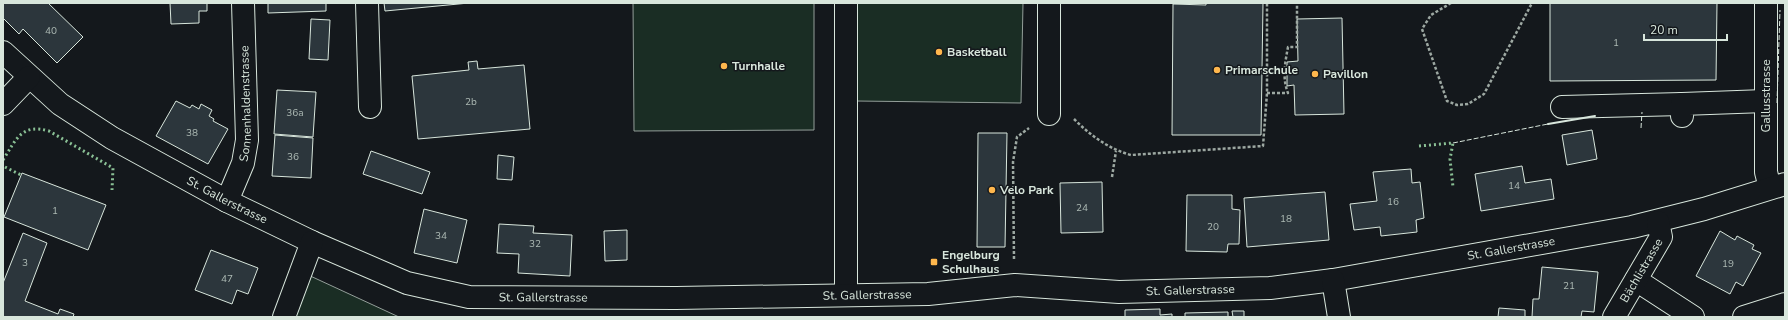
<svg xmlns="http://www.w3.org/2000/svg" width="1788" height="320" font-family="'Nunito Sans',sans-serif">
	<style>
		.green { fill: #1a2d24; stroke: #939e99 }
		.building { fill: #2c363c; stroke: #d8e6dc }
		.lines { fill: none; stroke-linecap: round; stroke-linejoin: round }
		.minor-casing { stroke: #d8e6dc; stroke-width: 24 }
		.path { stroke: #9da8a2; stroke-width: 2.5; stroke-dasharray: 3 2; stroke-linecap: butt }
		.minor { stroke: #14181c; stroke-width: 22 }
		.hedge { stroke: #8ac095; stroke-width: 3; stroke-dasharray: 2 3; stroke-linecap: butt }
		.fence { stroke: #d8e6dc; stroke-width: 1; stroke-dasharray: 5 2; stroke-linecap: butt }
		.wall { stroke: #d8e6dc; stroke-width: 2 }
		.poi-dot { fill: #ffb74d; stroke: #14181c; stroke-width: 1.5 }
		.labels { text-anchor: middle; dominant-baseline: central; stroke-width: 3; stroke-linejoin: round; paint-order: stroke }
		.number-label { font-size: 10px; fill: #adbab4 }
		.poi-label { font-size: 12px; font-weight: bold; fill: #d8e6dc; stroke: #14181c; text-anchor: start }
		.street-label { font-size: 12px; fill: #d8e6dc; stroke: #14181c }
	</style>
	<rect width="100%" height="100%" fill="#14181c"/>
	<!-- green -->
	<path class="green" d="M633 3H814V130L634 131Z
		M857 3H1023L1021 103 856 101Z
		M306 274 399 317H290Z"/>
	<!-- building -->
	<path class="building" d="M3 3H48L83 37 57 63 23 29 19 34 3 18Z
		M170 3H207V11H199V23L171 24Z
		M268 3H326V11L268 13Z
		M384 3H469L385 11Z
		M1206 3H1263L1261 135H1172L1173 4 1206 5Z
		M1550 3H1717L1716 80 1550 81Z
		M1342 18 1344 114 1295 115 1294 85 1287 86V62L1298 61 1297 19Z
		M311 19 330 20 328 60 309 59Z
		M477 61 478 69 524 65 530 129 418 139 412 76 469 70 468 62Z
		M277 90 316 92 313 137 274 134Z
		M176 101 190 108 192 105 199 109 201 104 212 110 209 116 214 119 213 121 228 129 208 164 156 136Z
		M1592 130 1597 159 1567 165 1562 135Z
		M978 133H1007L1005 247H977Z
		M275 135 313 138 311 178 272 176Z
		M371 151 430 172 422 194 363 174Z
		M498 155 514 157 512 180 497 179Z
		M1522 166 1525 183 1551 179 1554 199 1481 211 1475 174Z
		M1411 169 1412 183 1420 182 1424 218 1416 220 1417 232 1381 236 1380 227 1354 230 1350 204 1377 201 1373 172Z
		M22 173 106 205 88 250 4 217Z
		M1102 182 1103 232 1061 233 1060 183Z
		M1325 192 1329 240 1247 247 1244 198Z
		M1187 195H1232V209L1240 210 1239 244H1228L1227 252 1186 251Z
		M424 209 467 220 457 263 414 253Z
		M499 224 534 226 533 233 572 235 570 276 518 273 519 254 497 253Z
		M627 230V260L605 261 604 231Z
		M1720 231 1735 240 1737 236 1754 245 1752 249 1761 253 1743 286 1736 282 1730 294 1696 276Z
		M23 233 47 243 25 301 58 314 60 309 74 314 73 317H3V283Z
		M211 250 258 268 248 294 237 290 232 304 195 290Z
		M1542 267 1598 272 1594 312 1582 311 1581 317H1532L1533 299H1539Z
		M1499 308 1525 310V317H1498Z
		M1160 309V315L1172 314V317H1125V310Z
		M1232 311H1244V317H1233Z
		M1228 312V317H1185V313Z"/>
	<g class="lines">
		<!-- minor casing -->
		<g class="minor-casing">
			<g id="minor">
				<path d="M367 3 370 107"/>
				<path d="M846 3V295"/>
				<path d="M1049 3V114"/>
				<path d="M1766 3V172L1770 188"/>
				<path id="s1" d="M3 52 60 104 112 138 227 201 312 242 407 283 469 297 676 298 928 294 1015 285 1119 292 1270 288 1333 280 1632 227 1704 209 1785 184"/>
				<path d="M3 104 29 77"/>
				<path d="M1562 107 1682 104"/>
				<path d="M1682 116V104L1765 101"/>
				<path id="s2" d="M227 201 243 163 247 140 243 3"/>
				<path d="M1333 280 1339 317"/>
				<path d="M1636 280 1693 317"/>
				<path d="M284 317 312 242"/>
				<path id="s3" d="M1614 317 1661 237 1658 222"/>
				<path d="M1744 317 1785 304"/>
			</g>
		</g>
		<!-- path -->
		<path class="path" d="M1451 3 1431 15 1422 29 1447 101 1457 105 1468 104 1484 94 1532 3
			M1267 93H1288C1282 78 1285 63 1288 47H1297V3
			M1074 119C1091 136 1109 149 1131 155L1263 146 1267 93V3
			M1112 177 1116 151
			M1014 259 1013 162 1017 137 1029 128"/>
		<!-- minor -->
		<use href="#minor" class="minor"/>
		<!-- hedge -->
		<path class="hedge" d="M1419 146 1453 143 1450 159 1453 187
			M3 160C16 140 21 123 49 131L113 168 112 190
			M5 167 21 175"/>
		<!-- fence -->
		<path class="fence" d="M1777 103 1780 10
			M1641 128 1642 112
			M1453 143 1548 124"/>
		<!-- wall -->
		<path class="wall" d="M1548 124 1595 116"/>
	</g>
	<!-- markers -->
	<g class="poi-dot">
		<circle cx="939" cy="52" r="4"/>
		<circle cx="724" cy="66" r="4"/>
		<circle cx="1217" cy="70" r="4"/>
		<circle cx="1315" cy="74" r="4"/>
		<circle cx="992" cy="190" r="4"/>
		<rect x="930" y="258" width="8" height="8" rx="2"/>
	</g>
	<g class="labels">
		<!-- number labels -->
		<g class="number-label">
			<text x="51" y="31">40</text>
			<text x="1616" y="43">1</text>
			<text x="471" y="102">2b</text>
			<text x="295" y="113">36a</text>
			<text x="192" y="133">38</text>
			<text x="293" y="157">36</text>
			<text x="1514" y="186">14</text>
			<text x="1393" y="202">16</text>
			<text x="1082" y="208">24</text>
			<text x="55" y="211">1</text>
			<text x="1286" y="219">18</text>
			<text x="1213" y="227">20</text>
			<text x="441" y="236">34</text>
			<text x="535" y="244">32</text>
			<text x="25" y="263">3</text>
			<text x="1728" y="264">19</text>
			<text x="227" y="279">47</text>
			<text x="1569" y="286">21</text>
		</g>
		<!-- poi labels -->
		<g class="poi-label">
			<text x="947" y="52">Basketball</text>
			<text x="732" y="66">Turnhalle</text>
			<text x="1225" y="70">Primarschule</text>
			<text x="1323" y="74">Pavillon</text>
			<text x="1000" y="190">Velo Park</text>
			<text x="942" y="255">Engelburg<tspan x="942" dy="14">Schulhaus</tspan></text>
		</g>
		<!-- street labels -->
		<g class="street-label">
			<text transform="translate(1766 96) rotate(-90)">Gallusstrasse</text>
			<text stroke="none"><textPath href="#s2" startOffset="101">Sonnenhaldenstrasse</textPath></text>
			<text stroke="none"><textPath href="#s1" startOffset="270">St. Gallerstrasse</textPath></text>
			<text stroke="none"><textPath href="#s1" startOffset="1578">St. Gallerstrasse</textPath></text>
			<text stroke="none"><textPath href="#s3" startOffset="54">Bächlistrasse</textPath></text>
			<text stroke="none"><textPath href="#s1" startOffset="1254">St. Gallerstrasse</textPath></text>
			<text stroke="none"><textPath href="#s1" startOffset="930">St. Gallerstrasse</textPath></text>
			<text stroke="none"><textPath href="#s1" startOffset="606">St. Gallerstrasse</textPath></text>
		</g>
	</g>
	<!-- border -->
	<rect width="1788" height="320" fill="none" stroke="#d8e6dc" stroke-width="8"/>
	<!-- scale -->
	<path d="M1644 34v6h83v-6" fill="none" stroke="#d8e6dc" stroke-width="2"/>
	<text x="1650" y="34" font-size="12" fill="#d8e6dc" stroke="#14181c" stroke-width="3" paint-order="stroke">20 m</text>
</svg>
